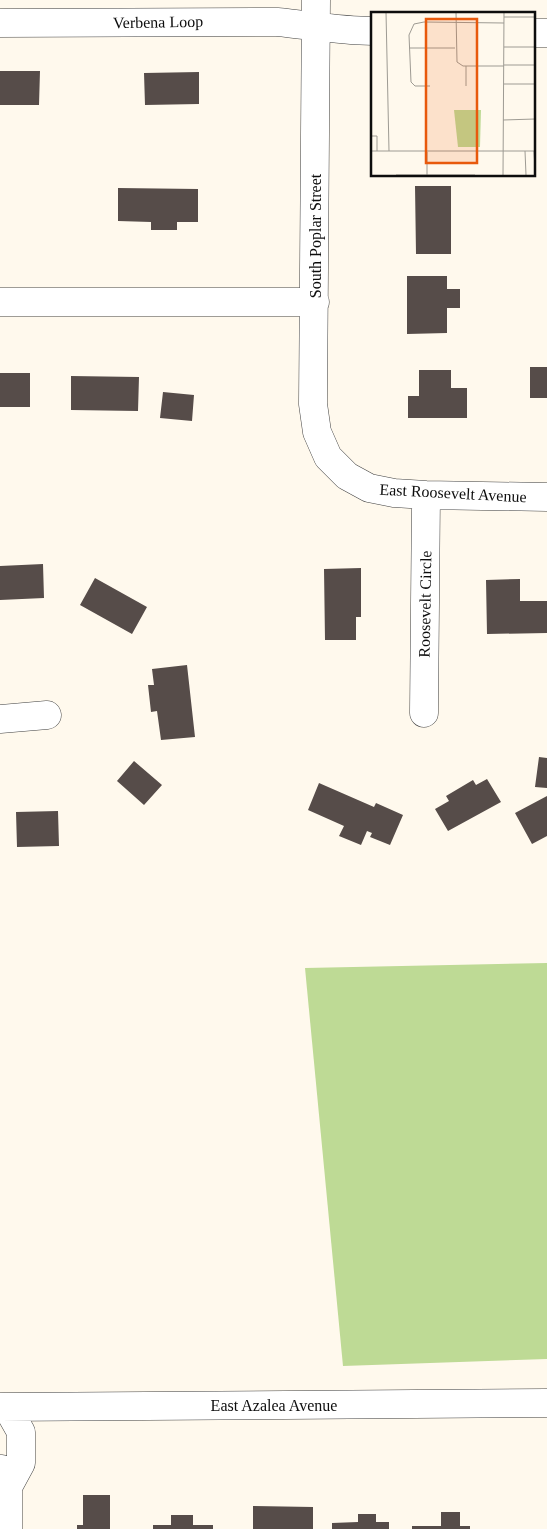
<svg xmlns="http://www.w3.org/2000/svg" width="547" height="1529" font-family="'Times New Roman',serif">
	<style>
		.forest { fill: #beda95 }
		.building { fill: #564c49 }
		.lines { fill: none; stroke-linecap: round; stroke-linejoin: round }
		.minor-casing { stroke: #404040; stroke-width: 29 }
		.minor { stroke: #fff; stroke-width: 28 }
		.labels { text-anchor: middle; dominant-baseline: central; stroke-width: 5; stroke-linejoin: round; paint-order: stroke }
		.street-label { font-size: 16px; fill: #0d0d0d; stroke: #fff }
		.inset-road { fill: none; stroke: #9e9b93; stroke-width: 1 }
		.view { fill: #e8590c; fill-opacity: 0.15; stroke: #e8590c; stroke-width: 2.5 }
		.inset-edge { fill: none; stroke: #0d0d0d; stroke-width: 2.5 }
	</style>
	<rect width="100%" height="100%" fill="#fff9ed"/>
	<!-- forest -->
	<path class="forest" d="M547 963V1359L343 1366 305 968Z"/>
	<!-- building -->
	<path class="building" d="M0 71H40L39 105H0Z
		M199 72V104L145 105 144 73Z
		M415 186H451V254H416Z
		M118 188 198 189V222H177V230H151V222L118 221Z
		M407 276H447V289H460V308H447V333L407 334Z
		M530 367H547V398H530Z
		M419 370H451V388H467V418H408V396H419Z
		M0 373H30V407H0Z
		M71 376 139 377 138 411 71 410Z
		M163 392 194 395 192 421 160 418Z
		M43 564 44 598 0 600V566Z
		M361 568V617H356V640H325L324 569Z
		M95 578 147 607 132 634 80 605Z
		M520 579V601H547V633L487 634 486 580Z
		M187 665 195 737 161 740 157 711 151 712 148 685H154L152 669Z
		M539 757 547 758V788L535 787Z
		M134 761 162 785 144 805 117 781Z
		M487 779 501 802 448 831 435 809 449 801 446 796 473 780 476 785Z
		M319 783 374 807 376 803 403 815 390 845 370 837 372 833 367 831 361 845 339 836 344 826 308 810Z
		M547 796V836L532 844 515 813Z
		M58 811 59 846 17 847 16 812Z
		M83 1495H110V1529H77V1525H83Z
		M253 1506 313 1507V1529H253Z
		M441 1512H460V1526H470V1529H412V1526H441Z
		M358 1514H376V1522H389V1529H332V1523L358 1522Z
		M171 1515H193V1525H213V1529H153V1525H171Z"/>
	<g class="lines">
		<!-- minor casing -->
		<g class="minor-casing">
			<path id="minor" d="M316 0 313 404 317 432 328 457 347 476 369 488 394 493 426 495 547 497
				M0 23 277 22C309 25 340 31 372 31
				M533 33H547
				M0 302H315
				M424 713 426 495
				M0 719 47 715
				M0 1407 547 1403
				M7 1407 21 1432V1463L8 1487
				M2 1469 8 1487V1529"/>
		</g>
		<!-- minor -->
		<use href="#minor" class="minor"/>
	</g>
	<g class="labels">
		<!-- street labels -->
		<g class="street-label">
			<text transform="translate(158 22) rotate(-1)">Verbena Loop</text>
			<text transform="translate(315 236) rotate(-90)">South Poplar Street</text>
			<text transform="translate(453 493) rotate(3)">East Roosevelt Avenue</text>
			<text transform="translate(425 604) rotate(-89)">Roosevelt Circle</text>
			<text x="274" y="1405">East Azalea Avenue</text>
		</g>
	</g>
	<!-- overview -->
	<g transform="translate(371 12)">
		<rect width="164" height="164" fill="#fff9ed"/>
		<path d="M83 98H110L109 135H87Z" fill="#beda95"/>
		<path class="inset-road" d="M15 0 18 139M85 0 86 50 92 54H133M133 5H164M133 35H164M38 36H84M133 53H164M133 72H164M59 74H44L40 70 38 23 43 12 53 10 133 11M95 74V54M132 108 164 107M0 124H6V139M0 139H164M154 139 155 163M163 139 164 156M25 163H104M56 163V140M132 163 133 0"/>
		<path class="view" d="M55 7H106V151H55Z"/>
		<rect width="164" height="164" class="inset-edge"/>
	</g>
</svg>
